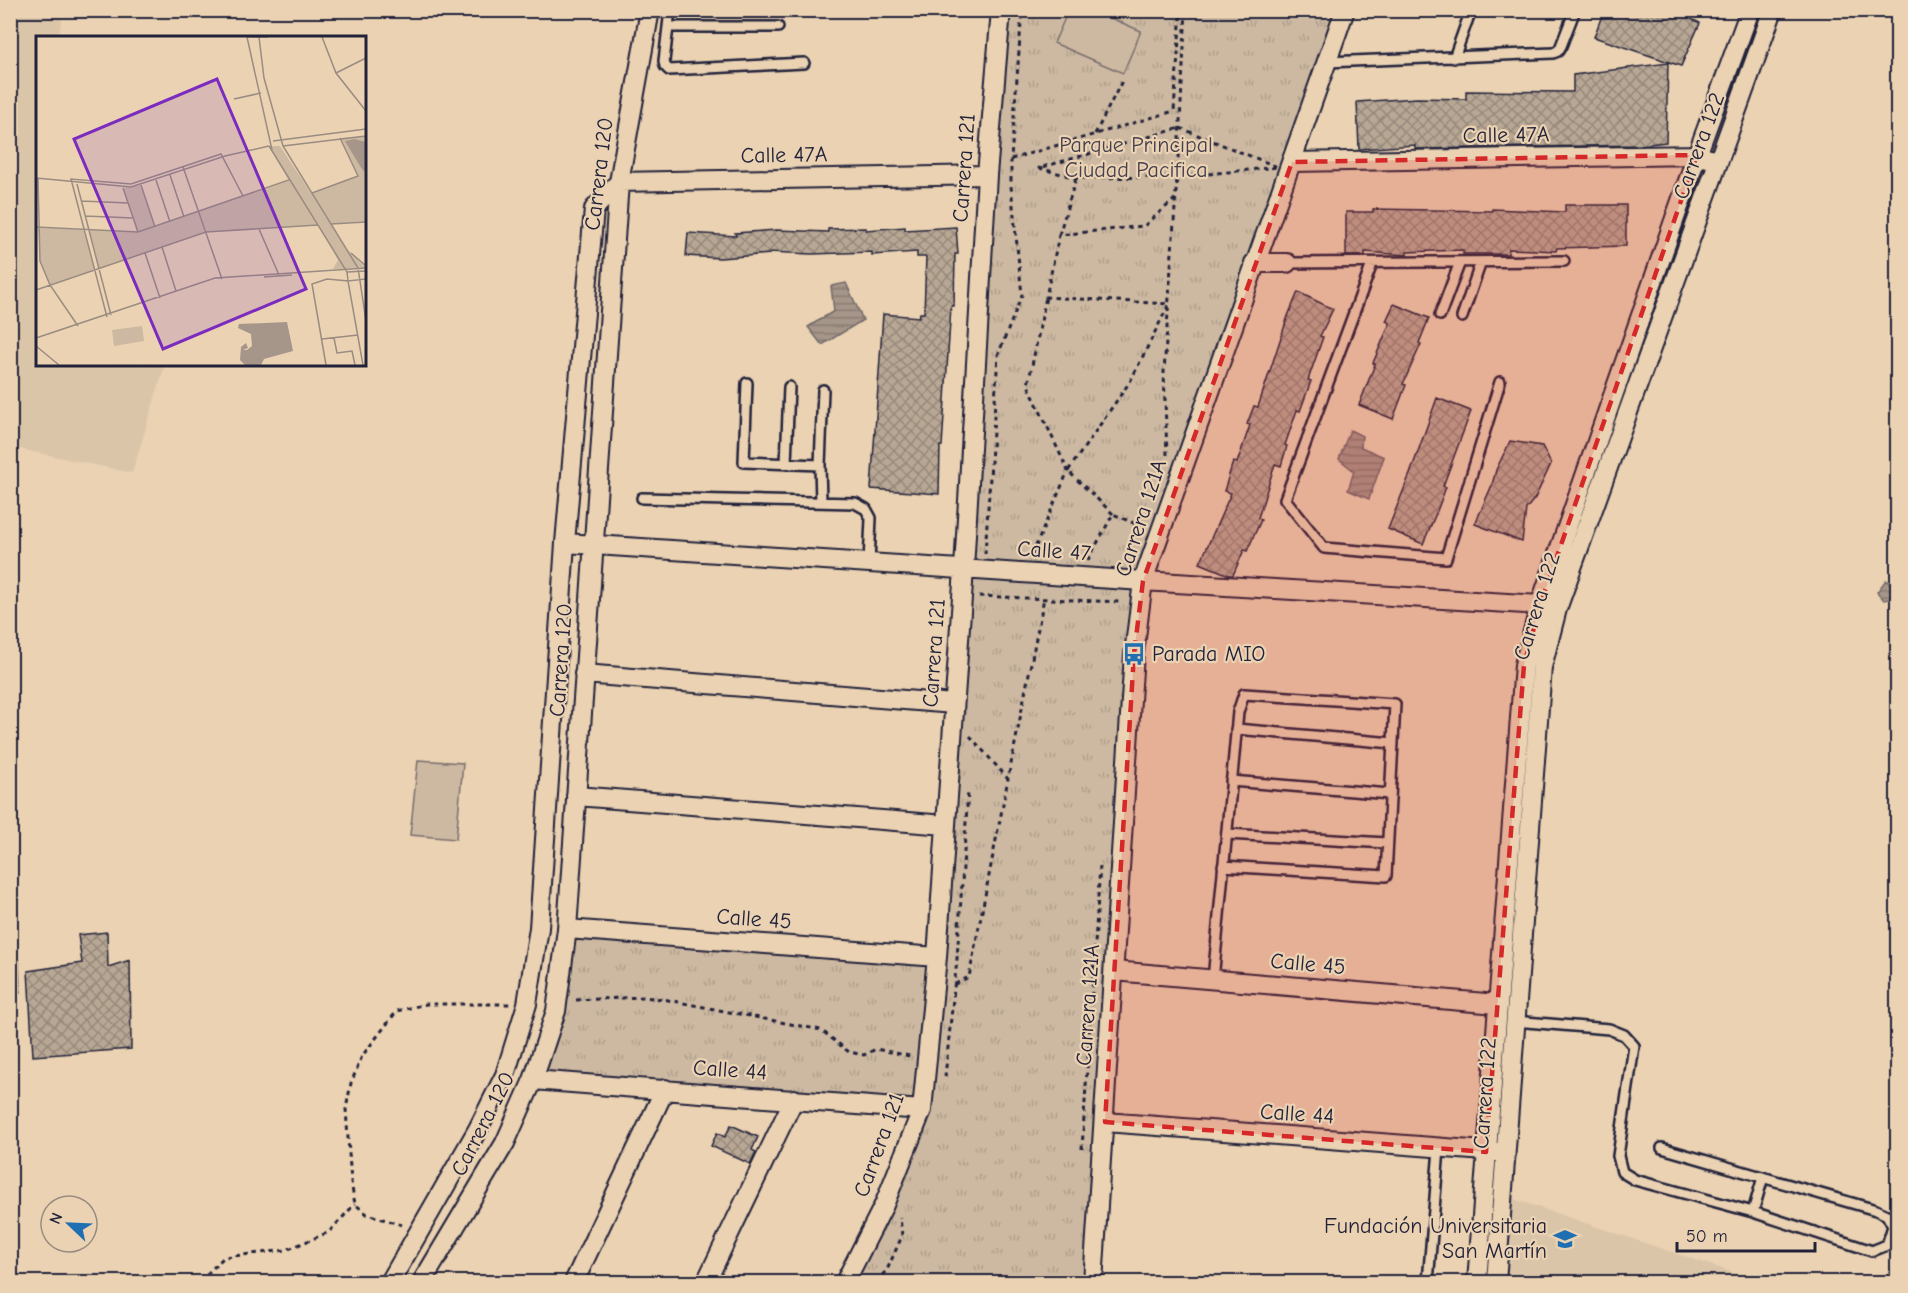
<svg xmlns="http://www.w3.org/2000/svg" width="1908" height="1293" font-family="'Comic Neue',sans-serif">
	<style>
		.built { fill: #dbc5a9 }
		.grass { fill: url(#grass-tufts); stroke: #786e6e; stroke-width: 1.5 }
		.garden { fill: #cdb9a1; stroke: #786e6e; stroke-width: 1.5 }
		.water { fill: url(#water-rules); stroke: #71686a; stroke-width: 1.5 }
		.building { fill: url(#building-cross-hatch); stroke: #22223b; stroke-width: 1.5 }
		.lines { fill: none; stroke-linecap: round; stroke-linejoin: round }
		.service-casing { stroke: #22223b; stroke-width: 14 }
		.minor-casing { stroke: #22223b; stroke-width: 22 }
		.path { stroke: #22223b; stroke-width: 3; stroke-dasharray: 4.5 4.5; stroke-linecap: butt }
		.service { stroke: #ead2b2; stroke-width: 9 }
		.minor { stroke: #ead2b2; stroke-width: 18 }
		.marked { fill: #d62828; fill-opacity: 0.2; stroke: #d62828; stroke-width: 4.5; stroke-dasharray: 12 8; stroke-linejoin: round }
		.labels { text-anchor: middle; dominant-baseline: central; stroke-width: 4.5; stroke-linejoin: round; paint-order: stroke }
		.street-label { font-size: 22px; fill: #22223b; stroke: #ead2b2 }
		.park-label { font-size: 22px; fill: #44404f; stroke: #ead2b2 }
		.poi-label { font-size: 22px; fill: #22223b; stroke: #ead2b2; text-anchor: start }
		.inset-road { fill: none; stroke: #9a8c82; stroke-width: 1.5 }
		.view { fill: #7b2cbf; fill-opacity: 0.15; stroke: #7b2cbf; stroke-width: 3 }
		.inset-edge { fill: none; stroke: #22223b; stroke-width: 3 }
	</style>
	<defs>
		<pattern id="grass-tufts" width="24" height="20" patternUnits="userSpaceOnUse" patternTransform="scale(1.5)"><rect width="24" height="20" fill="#cdb9a1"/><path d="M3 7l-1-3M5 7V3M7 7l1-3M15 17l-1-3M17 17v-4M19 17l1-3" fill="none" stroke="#b09f8c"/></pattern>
		<pattern id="water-rules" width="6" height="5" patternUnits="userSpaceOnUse" patternTransform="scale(1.5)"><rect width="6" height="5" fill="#a69689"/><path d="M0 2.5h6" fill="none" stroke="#877a71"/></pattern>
		<pattern id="building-cross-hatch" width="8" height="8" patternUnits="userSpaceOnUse" patternTransform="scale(1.5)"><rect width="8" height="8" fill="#b8a794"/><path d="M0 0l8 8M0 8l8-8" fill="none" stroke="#95887a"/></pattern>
	</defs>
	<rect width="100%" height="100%" fill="#ead2b2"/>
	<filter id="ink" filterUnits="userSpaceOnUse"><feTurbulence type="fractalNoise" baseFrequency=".0167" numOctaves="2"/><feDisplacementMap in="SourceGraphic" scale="12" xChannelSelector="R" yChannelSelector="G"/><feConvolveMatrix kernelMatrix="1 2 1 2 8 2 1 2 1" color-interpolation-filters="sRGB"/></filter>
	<g filter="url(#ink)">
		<!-- built -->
		<path class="built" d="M11 10 64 11 58 37 38 38V364L165 365 132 473 11 447Z
			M1502 1195 1761 1282H1496Z"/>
		<!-- grass -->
		<path class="grass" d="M1001 11H1345L1143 581 1093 1282H845L922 1110 533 1080 567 929 936 957Z"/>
		<!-- garden -->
		<path class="garden" d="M1068 11H1094L1141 31 1123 73 1054 43Z
			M418 760 463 763 456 839 410 835Z"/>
		<!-- water -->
		<path class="water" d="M846 283 863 320 822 345 808 327 834 311 831 286Z
			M1350 430 1362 436 1361 447 1384 457 1369 499 1348 490 1354 471 1339 459Z
			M1886 580 1891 585 1895 582 1897 584V598L1884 600 1877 592Z
			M19 959 20 993 11 995V960Z"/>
		<!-- building -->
		<path class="building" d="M1604 10H1674L1700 23 1681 66 1594 37Z
			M1668 63 1666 142 1640 145 1415 149V145L1359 149 1357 102 1417 98 1466 99V91L1573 92V75Z
			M1565 205H1626V246L1557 248 1556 251 1509 249 1508 254H1463V250L1407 252V255L1365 252V256H1346V212H1373V209L1492 211V209L1565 212Z
			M905 227V230L956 227 958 254H955L954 306H951L942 446H940L939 494 871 489 883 314 919 317 920 313H924L926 257H917V252L872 255V252L811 254 769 252 770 254 720 258 686 256 688 233 736 236 735 233 777 230 828 232V229L866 228V230Z
			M1298 292 1333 309 1320 336 1323 337 1308 380 1311 381 1300 411 1297 410 1285 445 1287 446 1281 466 1275 464 1258 518 1261 520 1247 551 1244 550 1233 575H1229L1200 563 1231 493 1224 491 1233 462 1237 463 1250 425 1247 424 1254 406 1258 407 1288 316Z
			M1394 304 1429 318 1419 343 1421 344 1403 384 1406 385 1393 419 1359 405 1375 364 1373 363 1390 323 1386 321Z
			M1437 398 1471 411 1443 486 1446 487 1437 511 1423 544 1388 529 1410 474Z
			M1510 441 1542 446 1551 464 1535 498 1526 509 1522 542 1475 524 1492 485 1496 470Z
			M107 932 108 967 130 960 131 1049 33 1056 28 971 82 963 78 935Z
			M731 1125 758 1137 752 1150 756 1152 750 1164 711 1146 717 1133 725 1137Z"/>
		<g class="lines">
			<!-- service casing -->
			<g class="service-casing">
				<path id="service" d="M670 10 664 61 665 66 669 70 804 63
					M668 27H778
					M1454 58 1471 10
					M1326 62 1553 53 1558 51 1561 46 1575 10
					M1287 263 1564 261
					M1372 264 1285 499 1324 548 1446 558 1500 382
					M1440 315 1460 262
					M1462 317 1481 262
					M747 383 744 462 820 465
					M786 464 789 387
					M642 498 855 503 866 509 871 518 869 563
					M821 502 820 465 823 390
					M1236 729 1393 743
					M1231 781 1390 794
					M1227 834 1387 843
					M1213 980 1238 712 1244 694 1395 704 1386 876 1223 866
					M1514 1021 1609 1029 1624 1035 1634 1046 1618 1156 1622 1172 1635 1180 1753 1212 1763 1177
					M1662 1148 1876 1210 1887 1215 1893 1226 1887 1245 1872 1251 1753 1212
					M1428 1282 1439 1149"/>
			</g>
			<!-- minor casing -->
			<g class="minor-casing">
				<path id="minor" d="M1292 162 1697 155 1707 158
					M1254 263H1287
					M565 543 1143 581 1540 605 1551 607
					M584 674 954 704
					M576 796 946 825
					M567 929 937 957
					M1114 971 1497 1004
					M533 1080 922 1110
					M1105 1122 1498 1152
					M390 1282 478 1129 505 1075 527 1004 539 928 565 543 594 209 619 182 987 175
					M422 1282 505 1143 533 1080 556 1011 567 929 619 182 650 10
					M574 1282 665 1089
					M706 1282 794 1099
					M845 1282 884 1205 922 1110 937 957 946 825 964 569 987 175 1001 10
					M1093 1282 1134 654 1143 581 1345 10
					M1477 1282 1524 665 1540 605 1697 155 1750 10
					M1496 1282 1542 667 1557 609 1773 10"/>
			</g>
			<!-- path -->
			<path class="path" d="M1180 128 1278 167 1177 177 1076 178 1039 168Z
				M1095 134 1123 79
				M1011 159 1174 111 1181 10
				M1059 235 1076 178
				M1167 455 1164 372 1177 177 1186 10
				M1113 514 1068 471 1131 380 1169 304 1046 297 1059 235 1144 226 1176 198
				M985 554 998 355 1022 295 1011 186V159L1022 10
				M1032 555 1068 471 1028 385 1046 297
				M1088 560 1113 514 1145 528
				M979 596 1120 602V604
				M970 736 1008 779 1044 598
				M955 984 969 977 1008 779
				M576 1000 643 997 663 999 821 1030 849 1052 864 1055 876 1049 910 1056
				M945 1077 957 959 968 791
				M1082 1149 1100 865
				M402 1225 367 1214 355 1204 351 1182 346 1109 351 1083 362 1056 397 1011 426 1004H510
				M202 1282 209 1272 224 1257 286 1250 329 1232 355 1204
				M876 1282 887 1270 902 1236 900 1217"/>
			<!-- service -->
			<use href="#service" class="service"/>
			<!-- minor -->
			<use href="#minor" class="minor"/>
		</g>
	</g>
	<!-- marked area -->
	<path class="marked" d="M1697 155 1540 605 1524 665 1486 1152 1105 1122 1134 654 1143 581 1292 162Z"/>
	<!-- icons -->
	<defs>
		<g id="bus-bare" transform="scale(1.8)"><path d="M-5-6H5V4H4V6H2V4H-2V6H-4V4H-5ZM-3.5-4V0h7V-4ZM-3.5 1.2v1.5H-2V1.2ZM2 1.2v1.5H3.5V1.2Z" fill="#1f6fb2" stroke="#ead2b2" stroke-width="2.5" paint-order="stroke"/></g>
		<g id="university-bare" transform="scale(1.8)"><path d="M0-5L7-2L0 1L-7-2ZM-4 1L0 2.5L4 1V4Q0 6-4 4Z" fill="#1f6fb2" stroke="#ead2b2" stroke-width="2.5" paint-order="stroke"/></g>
	</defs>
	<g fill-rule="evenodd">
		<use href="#bus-bare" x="1134" y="654"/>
		<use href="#university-bare" x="1565" y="1239"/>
	</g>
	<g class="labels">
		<!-- street labels -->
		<g class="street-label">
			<text transform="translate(1506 135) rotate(-1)">Calle 47A</text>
			<text transform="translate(1699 146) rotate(-70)">Carrera 122</text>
			<text transform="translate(784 155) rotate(-1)">Calle 47A</text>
			<text transform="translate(964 168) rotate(-86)">Carrera 121</text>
			<text transform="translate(599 174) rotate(-83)">Carrera 120</text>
			<text transform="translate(1141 518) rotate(-72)">Carrera 121A</text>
			<text transform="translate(1054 551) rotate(4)">Calle 47</text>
			<text transform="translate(1537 606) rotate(-73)">Carrera 122</text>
			<text transform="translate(934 653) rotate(-86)">Carrera 121</text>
			<text transform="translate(561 660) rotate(-86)">Carrera 120</text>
			<text transform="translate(754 919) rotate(4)">Calle 45</text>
			<text transform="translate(1308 964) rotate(5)">Calle 45</text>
			<text transform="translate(1088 1005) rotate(-86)">Carrera 121A</text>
			<text transform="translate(730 1070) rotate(4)">Calle 44</text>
			<text transform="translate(1485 1093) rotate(-86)">Carrera 122</text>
			<text transform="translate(1297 1114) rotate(4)">Calle 44</text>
			<text transform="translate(483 1124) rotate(-63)">Carrera 120</text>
			<text transform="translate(879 1145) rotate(-70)">Carrera 121</text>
		</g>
		<!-- park labels -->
		<g class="park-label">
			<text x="1136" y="145">Parque Principal<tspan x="1136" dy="25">Ciudad Pacifica</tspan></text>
		</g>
		<!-- poi labels -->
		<g class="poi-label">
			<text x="1152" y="654">Parada MIO</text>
			<text x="1547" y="1226" text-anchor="end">Fundación Universitaria<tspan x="1547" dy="25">San Martín</tspan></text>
		</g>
	</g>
	<!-- overview -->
	<g transform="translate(36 36)">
		<rect width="330" height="330" fill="#ead2b2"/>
		<path d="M330 100V106L319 103 326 135 330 134V186L296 188 311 213 330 232 297 233 302 224 282 189 170 196 63 233 53 194 101 196 87 152 105 149 119 190 253 145 233 110H244L275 157 322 140 304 102ZM2 191 48 194 59 234 14 249 4 225Z" fill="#cdb9a1"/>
		<path d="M106 290 108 305 78 310 76 294Z" fill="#cdb9a1"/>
		<path d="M319 103 330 106V134L327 135 309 105ZM251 286 257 315 228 323 225 329H209L204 324 205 311 210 307 212 312 207 314H211L216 310 215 298 202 292 203 288Z" fill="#a69689"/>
		<path class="inset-road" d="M211 1 236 114M212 1H232M223 1 228 42 247 110 322 232 330 285M286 1 300 37 330 75M300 37 330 22M198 63 225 57M237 105 330 93M233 110 311 236M247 110 330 100M147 131 186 243M134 139 148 181M0 142 95 151 189 120 233 110M2 143 4 225 14 249 42 290M120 144 134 186M41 148 75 279M105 149 119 191M87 152 102 196M276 157 322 140 304 102M45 165 92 167M49 180 97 182M295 188 330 186M0 191 102 196 253 144M223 193 243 239M126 211 140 255M109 217 124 262M315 217 330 230M311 236 330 235M311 236 312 245 330 243M228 241 256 239M0 254 170 196 282 189M71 281 35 143 95 148 185 118 207 160M0 302 179 242 330 232M298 302 301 317 316 315 319 329M286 303 322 299M0 310 23 329M290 329 276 248 291 243 312 245 327 329"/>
		<path class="view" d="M181 43 270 253 127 313 38 103Z"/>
		<rect width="330" height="330" class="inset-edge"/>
	</g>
	<!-- margin -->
	<rect width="1908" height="1293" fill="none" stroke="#ead2b2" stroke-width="36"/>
	<rect x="18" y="18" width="1872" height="1257" fill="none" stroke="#22223b" stroke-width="2" filter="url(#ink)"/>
	<!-- north arrow -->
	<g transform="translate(69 1224) rotate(293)"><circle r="28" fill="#ead2b2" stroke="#9a8c82" stroke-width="1.5"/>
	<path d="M0-4.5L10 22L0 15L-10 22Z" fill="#1f6fb2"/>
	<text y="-9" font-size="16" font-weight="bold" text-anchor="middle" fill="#22223b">N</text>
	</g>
	<!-- scale -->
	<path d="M1677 1242v9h138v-9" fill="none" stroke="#22223b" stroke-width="3"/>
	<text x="1686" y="1242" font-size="18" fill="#22223b" stroke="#ead2b2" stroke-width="4.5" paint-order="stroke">50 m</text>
</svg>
